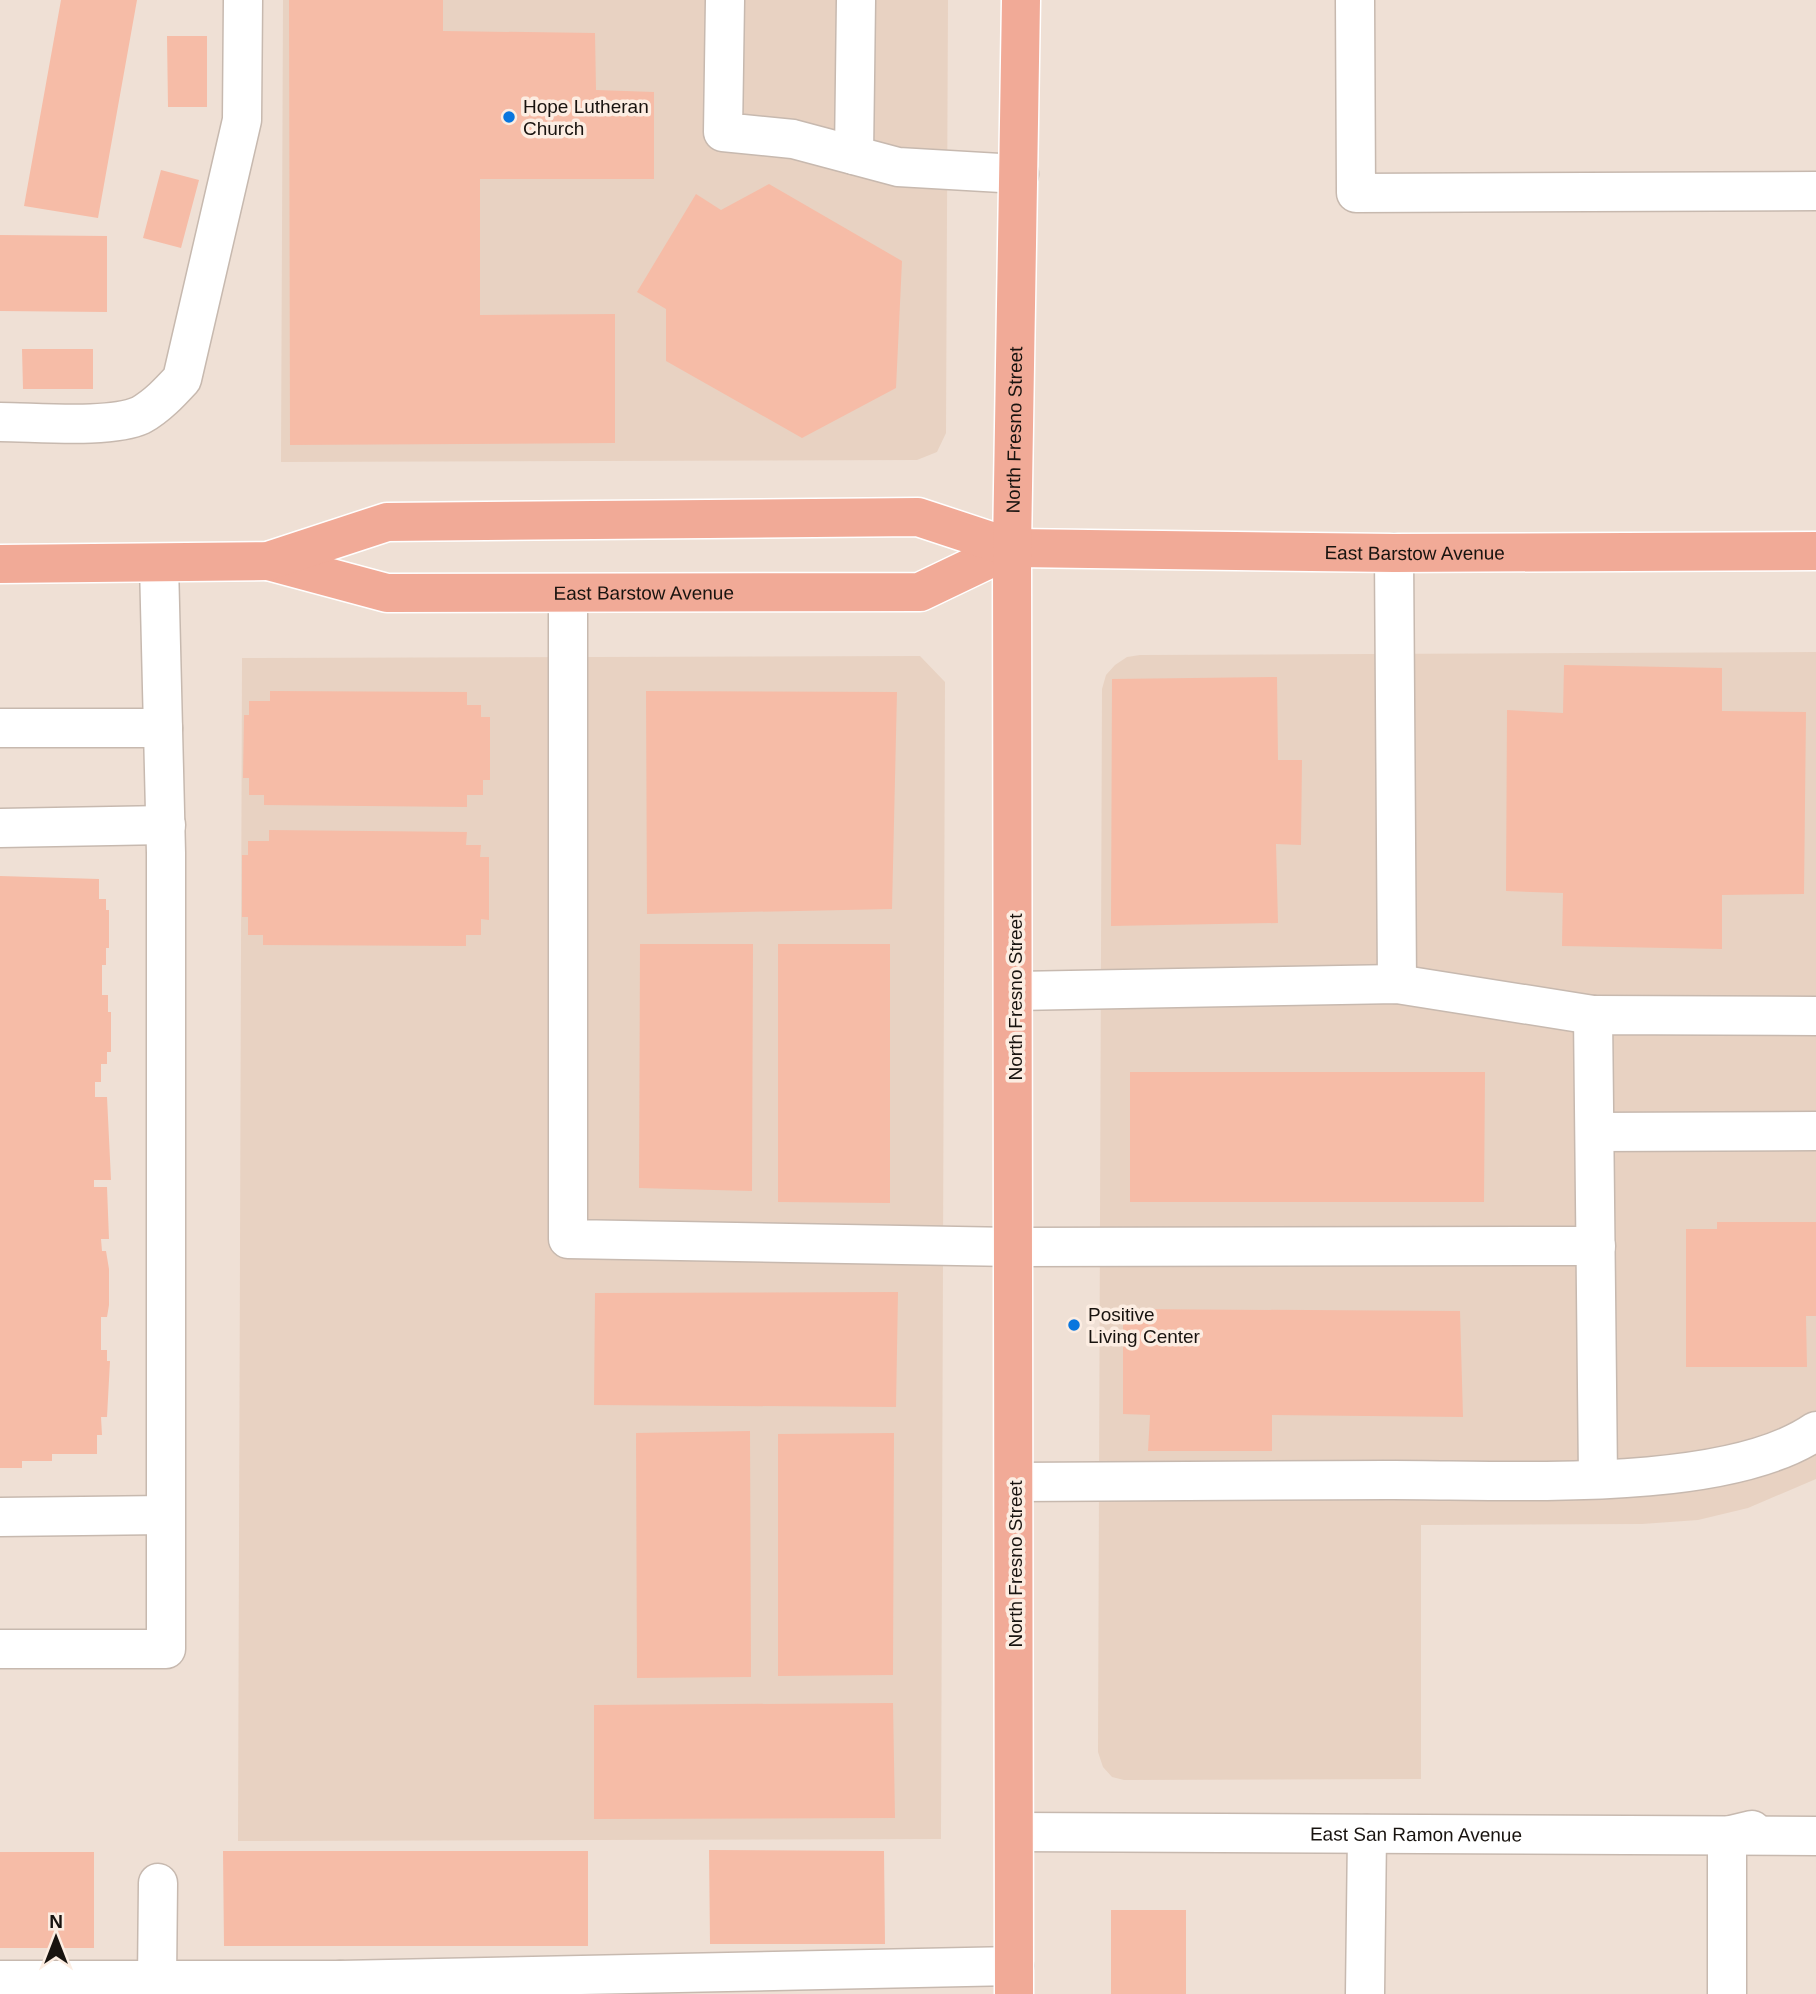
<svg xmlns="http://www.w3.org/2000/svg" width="1816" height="1994" font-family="Arial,sans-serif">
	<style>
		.built { fill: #e8d2c2 }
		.building { fill: #f6bca7 }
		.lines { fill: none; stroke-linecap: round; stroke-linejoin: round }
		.minor-casing { stroke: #c7b9af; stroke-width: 41 }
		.major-casing { stroke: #fff; stroke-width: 41 }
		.minor { stroke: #fff; stroke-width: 38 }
		.major { stroke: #f1aa97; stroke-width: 38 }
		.poi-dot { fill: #0976de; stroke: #fcede2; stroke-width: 2.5 }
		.labels { text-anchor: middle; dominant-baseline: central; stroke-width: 7; stroke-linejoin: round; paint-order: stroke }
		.poi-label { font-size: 19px; fill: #18130f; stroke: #fcede2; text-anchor: start }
		.street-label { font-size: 19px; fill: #18130f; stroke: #fcede2 }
	</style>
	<rect width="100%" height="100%" fill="#efe0d5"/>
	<!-- built -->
	<path class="built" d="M283 0H948L946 433 937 452 917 460 281 462Z
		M1816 652V1479L1748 1508 1698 1520 1642 1524 1421 1525V1779L1124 1780 1112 1777 1103 1767 1098 1752 1102 689 1106 675 1115 665 1127 657 1140 655Z
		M920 656 945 682 941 1839 238 1841 242 658Z"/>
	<!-- building -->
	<path class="building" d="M61 0H137L98 218 24 206Z
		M289 0H443V31L595 33 596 90 654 92V179H480V315L615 314V443L290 445Z
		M167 36H207V107H168Z
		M161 170 199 180 181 248 143 238Z
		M769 184 902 261 896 388 802 438 666 361V309L637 292 696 194 721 210Z
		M0 235 107 236V312L0 311Z
		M22 349H93V389H23Z
		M1564 665 1722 668V711L1806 712 1804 894 1722 895V949L1562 946 1563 893 1506 891 1507 710 1563 713Z
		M1277 677 1278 760H1302L1301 845 1276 844 1278 923 1111 926 1112 679Z
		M270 691 467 692V705H481V717H490V780H483V795H467V807L264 805V795H249V778H243L244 715H249V701H270Z
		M646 691 897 692 892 909 647 914Z
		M269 830 467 832 466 845H481L480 857H489V920L481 919V935H466V946L263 945V935H248V917H242V855H248V841H269Z
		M0 876 99 879V899H106V910H109V948H106V965H102V995H108V1012H111V1052H107V1064H101V1082H95V1097H107L111 1180H94V1187H107L109 1239H101L102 1251H106L109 1269V1305L107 1317H101V1350H107V1361H110L107 1417H101L102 1435H97V1454H52V1461H22V1468H0Z
		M640 944H753L752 1191 639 1188Z
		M778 944H890V1203L778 1202Z
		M1130 1072H1485L1484 1202H1130Z
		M1717 1222H1816V1316H1806L1807 1367H1686V1229H1717Z
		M898 1292 896 1407 594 1405 595 1293Z
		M1123 1309 1460 1311 1463 1417 1272 1415V1451H1148L1150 1415 1123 1414Z
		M750 1431 751 1677 637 1678 636 1433Z
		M894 1433 893 1675 778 1676V1434Z
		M893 1703 895 1818 594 1819V1705Z
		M709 1850 884 1851 885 1944H710Z
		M223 1851H588V1946H224Z
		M0 1852H94V1948H0Z
		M1111 1910H1186V1994H1111Z"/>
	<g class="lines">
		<!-- minor casing -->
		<g class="minor-casing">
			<g id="minor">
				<path d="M725 0 723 132 793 139 898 167 1019 174"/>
				<path d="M1355 0 1356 193 1816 191"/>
				<path d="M854 155 856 0"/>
				<path d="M0 422C36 422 111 429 141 415 157 406 170 392 182 379L242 120 243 0"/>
				<path d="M1394 553 1397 984"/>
				<path d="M568 595V1239L1013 1247 1596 1246"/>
				<path d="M0 728H163"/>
				<path d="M0 828 166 825"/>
				<path d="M1015 991 1397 984 1593 1015"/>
				<path d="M1595 1132 1816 1131"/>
				<path d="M1598 1478 1593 1015 1816 1016"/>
				<path d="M1015 1482C1139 1481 1262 1480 1385 1480 1499 1479 1723 1495 1816 1431"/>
				<path d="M0 1517 165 1515"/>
				<path d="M0 1649H166V853L159 564"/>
				<path id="s1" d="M1015 1832 1816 1836"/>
				<path d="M0 1980H340L341 1994"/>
				<path d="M157 1980 158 1883"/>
				<path d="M340 1980 1014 1966"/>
				<path d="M1365 1994 1367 1834"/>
				<path d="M1727 1994V1836L1752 1830"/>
			</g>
		</g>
		<!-- major casing -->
		<g class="major-casing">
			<g id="major">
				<path id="s2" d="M268 561 387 593 920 592 1012 548"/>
				<path id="s3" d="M0 564 268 561 387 522 918 517 1012 548 1394 553 1816 551"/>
				<path id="s4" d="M1014 1994 1012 548 1021 0"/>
			</g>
		</g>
		<!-- minor -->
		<use href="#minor" class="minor"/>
		<!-- major -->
		<use href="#major" class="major"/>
	</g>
	<!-- markers -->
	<g class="poi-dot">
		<circle cx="509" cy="117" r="7"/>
		<circle cx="1074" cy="1325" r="7"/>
	</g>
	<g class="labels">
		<!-- poi labels -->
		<g class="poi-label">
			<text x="523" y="106">Hope Lutheran<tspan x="523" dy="22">Church</tspan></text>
			<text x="1088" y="1314">Positive<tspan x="1088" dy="22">Living Center</tspan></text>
		</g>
		<!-- street labels -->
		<g class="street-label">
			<text stroke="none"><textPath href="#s4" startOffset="1564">North Fresno Street</textPath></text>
			<text stroke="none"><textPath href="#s3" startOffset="1426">East Barstow Avenue</textPath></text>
			<text stroke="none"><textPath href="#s2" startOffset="380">East Barstow Avenue</textPath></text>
			<text transform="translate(1015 997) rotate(-90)">North Fresno Street</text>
			<text transform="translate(1015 1564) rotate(-90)">North Fresno Street</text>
			<text stroke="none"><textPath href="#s1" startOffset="401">East San Ramon Avenue</textPath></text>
		</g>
	</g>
	<!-- north arrow -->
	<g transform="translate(56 1938)" stroke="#fcede2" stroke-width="5" paint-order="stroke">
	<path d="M0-5L12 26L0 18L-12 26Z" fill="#18130f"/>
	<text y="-10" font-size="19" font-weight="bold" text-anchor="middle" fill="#18130f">N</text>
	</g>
</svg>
